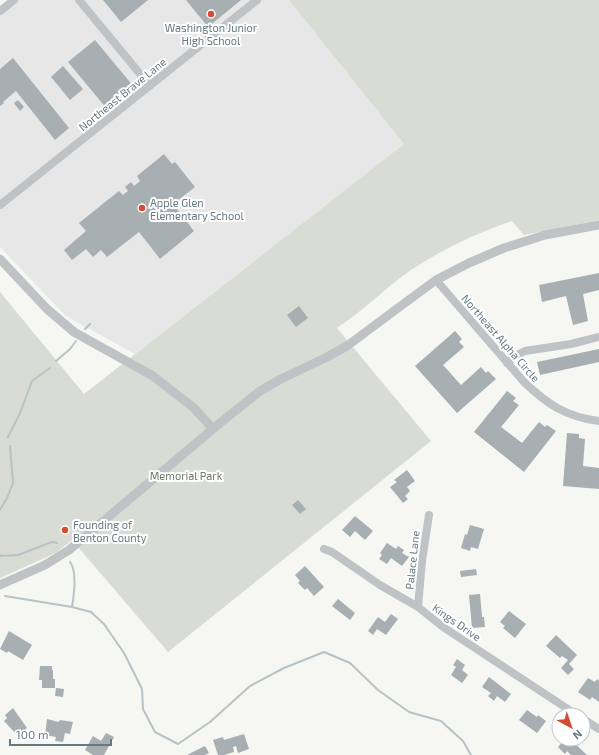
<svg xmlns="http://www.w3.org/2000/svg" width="599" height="755" font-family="'Exo 2',sans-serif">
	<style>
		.built { fill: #e6e7e6 }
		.green { fill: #d8dcd4 }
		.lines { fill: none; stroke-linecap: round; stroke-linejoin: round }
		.stream { stroke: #b7c3c6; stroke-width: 2 }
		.building { fill: #a7afb3 }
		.minor { stroke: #bfc3c6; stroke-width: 8 }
		.tertiary { stroke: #bfc3c6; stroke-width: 9 }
		.poi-dot { fill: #d34d35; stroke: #fff; stroke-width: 1.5 }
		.labels { text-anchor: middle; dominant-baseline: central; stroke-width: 4; stroke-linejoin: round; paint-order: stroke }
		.poi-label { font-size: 11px; fill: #677881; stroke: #fff; text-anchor: start }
		.street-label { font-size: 11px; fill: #677881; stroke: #fff }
		.park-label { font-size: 11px; fill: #6b7966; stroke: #fff }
	</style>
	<rect width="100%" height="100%" fill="#f6f6f3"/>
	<!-- built -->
	<path class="built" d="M18 0H289L404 144 135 354 66 316 0 247V15Z"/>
	<!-- green -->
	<path class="green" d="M289 0H599V220L524 235 512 221C476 233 443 249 411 270 385 288 363 311 337 328L431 441 168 652 72 540 57 552 49 556 0 578V292L84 394 404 144Z"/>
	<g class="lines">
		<!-- stream -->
		<path class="stream" d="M85 329 90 324
			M56 361 70 349 76 341
			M8 437 20 413 32 381 50 368
			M0 510 7 498 13 483 10 446
			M0 555 1 556 18 555 52 542 57 543
			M70 562C77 571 74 595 72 607
			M5 596 72 607 91 612 104 624 124 653 142 689 143 709 155 732 178 744 210 722 250 686 284 668 324 652 350 663 378 690 409 712 441 721 463 741 471 755"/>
	</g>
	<!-- building -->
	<path class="building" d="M103 0H148L121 22Z
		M186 0H241L208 27Z
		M95 40 134 87 107 109 68 62Z
		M13 58 69 128 55 140 16 91 3 102 4 103 0 106V69Z
		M63 66 83 89 70 100 51 77Z
		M18 100 24 107 20 111 14 103Z
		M164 154 172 164 175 162 195 187 173 204 194 231 160 259 139 232 107 257 101 250 93 257 86 249 72 260 64 250 86 231 79 223 119 191 123 195 128 191 125 187 131 182 134 186 140 181 137 176Z
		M599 273V290L583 294 588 321 573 325 566 296 542 302 539 285Z
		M299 306 308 318 296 327 287 315Z
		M455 331 462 339 459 342 464 347 443 365 461 385 481 367 486 373 488 371 496 379 457 413 415 366Z
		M599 349V362L540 375 537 362Z
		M507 391 516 398 513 401 519 405 501 427 522 443 539 422 545 427 547 425 556 431 524 472 474 432Z
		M567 433 579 434V438L585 439 583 466 599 468V489L563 486Z
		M407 470 415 481 407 487 410 491 405 496 408 499 403 503 390 487 397 482 394 480Z
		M298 500 306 509 300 514 292 505Z
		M355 516 373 531 365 540 355 531 350 537 342 530Z
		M470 525 484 529 478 549 471 547 470 551 461 548 465 534 467 535Z
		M387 543 396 549 398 546 404 550 402 553 409 557 402 566 391 558 387 564 379 559 382 555 380 553Z
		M305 566 324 587 314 596 307 588 305 590 298 583 300 581 295 575Z
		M476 569 477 575 461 577 460 571Z
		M480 594 482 617H484L485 627 472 628 469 595Z
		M338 599 355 613 350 620 332 606Z
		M509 611 526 624 515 638 503 628 505 626 500 622Z
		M391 614 398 619 386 635 377 629 373 635 368 631 378 617 385 622Z
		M9 631 32 645 23 660 8 651 7 653 0 649Z
		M556 635 577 655 569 664 574 669 568 675 561 668 568 660 562 656 560 658 546 646Z
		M457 659 465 665 462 670 468 675 462 683 451 675 456 667 453 665Z
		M40 666H52V670H53V679H55V688H42V680H39Z
		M489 677 511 694 505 702 497 696 494 701 488 696 491 693 482 687Z
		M588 678 595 682 597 679 599 681V702L592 697 590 700 578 692Z
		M56 688 64 689 63 697 55 696Z
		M13 708 27 728 18 736 4 721 7 718 5 715Z
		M527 710 537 717 538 715 546 721 537 733 519 720Z
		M47 719 59 722 60 720 73 722 70 734 65 733 63 742 55 741 56 737 45 735Z
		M106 733 114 737 104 755H93L85 750 93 736 101 741Z
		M244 734 249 749 238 753 236 746 233 747 234 752 224 755H218L213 740 223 737 224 740Z
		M565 739H570L587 755H571L567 751 565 754 558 747Z
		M205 746 209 753 205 755H187Z"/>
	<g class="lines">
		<!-- minor -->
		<path class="minor" d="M79 0 150 86
			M0 11 14 0
			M0 205 257 0
			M436 280 524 382C547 404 566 417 599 421
			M507 363 515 356 525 351 571 344 599 337
			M324 549 332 552 380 585 418 607 443 627 577 715
			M418 607 422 561 429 515
			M583 719 599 729"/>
		<!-- tertiary -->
		<path class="tertiary" d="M0 259 47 309 74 332 153 376 194 408 213 429
			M0 585 45 565 69 550 220 423 260 391 281 379 325 358 347 346 398 308 436 280 469 263 504 248 545 235 599 225"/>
	</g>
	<!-- markers -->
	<g class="poi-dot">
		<circle cx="211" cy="14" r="4"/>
		<circle cx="142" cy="208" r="4"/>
		<circle cx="65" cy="530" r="4"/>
	</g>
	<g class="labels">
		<!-- poi labels -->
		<g class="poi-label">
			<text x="211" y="27" text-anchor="middle">Washington Junior<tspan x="211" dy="13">High School</tspan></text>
			<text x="150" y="202">Apple Glen<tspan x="150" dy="13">Elementary School</tspan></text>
			<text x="73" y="524">Founding of<tspan x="73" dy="13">Benton County</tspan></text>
		</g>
		<!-- street labels -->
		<g class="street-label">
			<text transform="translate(122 94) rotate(-39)">Northeast Brave Lane</text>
			<text transform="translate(501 338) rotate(49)">Northeast Alpha Circle</text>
			<text transform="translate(412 560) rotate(-84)">Palace Lane</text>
			<text transform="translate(457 622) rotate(35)">Kings Drive</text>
		</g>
		<!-- park labels -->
		<g class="park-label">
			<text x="186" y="475">Memorial Park</text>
		</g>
	</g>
	<!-- north arrow -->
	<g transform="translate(571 727) rotate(140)"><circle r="19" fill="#ffffff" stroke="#c2c9cd"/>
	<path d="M0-3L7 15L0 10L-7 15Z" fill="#d34d35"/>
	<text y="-6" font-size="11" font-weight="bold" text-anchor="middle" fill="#677881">N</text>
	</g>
	<!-- scale -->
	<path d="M10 739v6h101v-6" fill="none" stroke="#677881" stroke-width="2"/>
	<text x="16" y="739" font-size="12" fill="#677881" stroke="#ffffff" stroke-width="3" paint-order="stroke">100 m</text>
</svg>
